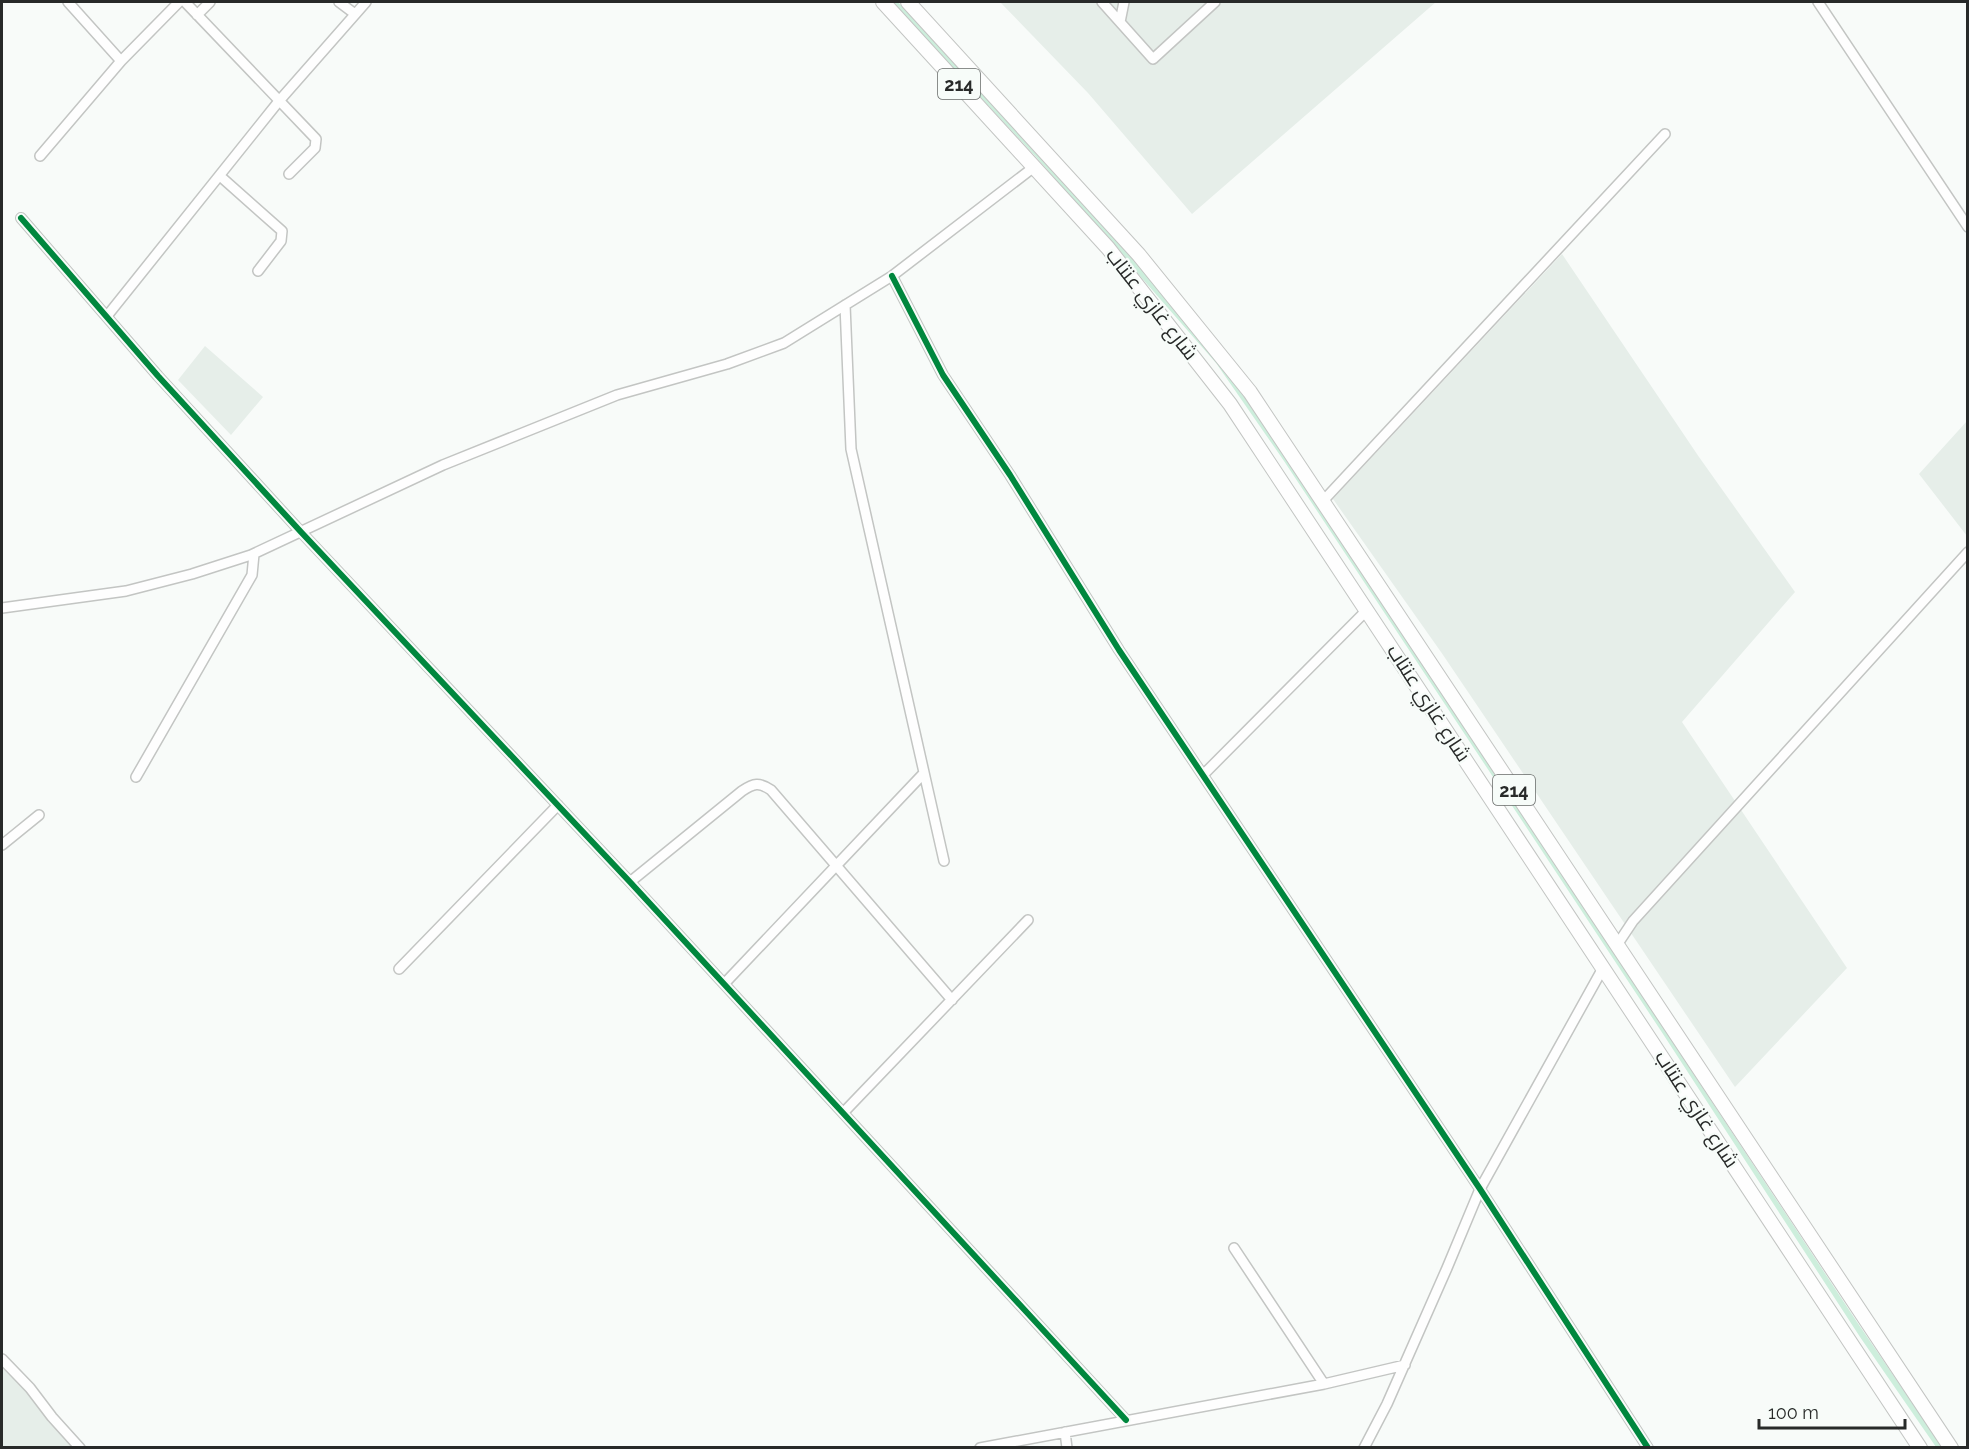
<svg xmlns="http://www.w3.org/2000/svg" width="1969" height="1449" font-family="Raleway,Cairo,sans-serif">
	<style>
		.built { fill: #e6eee9 }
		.grass { fill: #cdeedc }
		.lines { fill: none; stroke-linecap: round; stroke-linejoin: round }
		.minor-casing { stroke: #c3c5c3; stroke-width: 12 }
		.highway-casing { stroke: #c3c5c3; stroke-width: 16 }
		.minor { stroke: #fefefe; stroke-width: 9 }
		.highway { stroke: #fefefe; stroke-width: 14 }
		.cycleway-casing { stroke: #f7fcf9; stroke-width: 10 }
		.cycleway { stroke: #00873e; stroke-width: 6 }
		.labels { text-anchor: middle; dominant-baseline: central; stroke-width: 4.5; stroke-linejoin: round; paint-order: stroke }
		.shield { fill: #f7fcf9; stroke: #666967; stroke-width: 1.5 }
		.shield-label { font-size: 18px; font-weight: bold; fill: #282a29 }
		.street-label { font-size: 20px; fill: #282a29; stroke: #f7fcf9 }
	</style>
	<rect width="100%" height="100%" fill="#f8fbf9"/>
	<!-- built -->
	<path class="built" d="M1000 2H1436L1192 214 1088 93Z
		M1562 254 1699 457 1795 592 1682 722 1847 968 1735 1087 1441 652 1333 499Z
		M205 346 263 397 231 435 178 380Z
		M1967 421V536L1919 474Z
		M2 1362 13 1375 86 1447H2Z"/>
	<!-- grass -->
	<path class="grass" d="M892 2H898L1132 255 1223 364 1295 469 1857 1322 1942 1447H1936L1860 1337 1663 1034 1284 461 1216 363 1036 157Z"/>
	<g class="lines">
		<!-- minor casing -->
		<g class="minor-casing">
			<path id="minor" d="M68 2 121 61
				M185 2 316 139 315 148 289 174
				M339 2 355 14
				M1102 2 1153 59 1215 2
				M1818 2 1968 227
				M197 15 210 2
				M1120 22 1124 2
				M40 156 121 61 179 2
				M220 176 282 231 281 241 258 271
				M21 218 158 376 301 532 630 882 1126 1420
				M892 276 943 375 1010 475 1119 650 1480 1189 1648 1448
				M845 305 851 449 944 861
				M107 316 279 101 366 2
				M1323 501 1665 134
				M2 608 126 591 192 574 251 555 443 465 617 395 727 364 784 343 892 276 1034 167
				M1203 775 1367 610
				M136 777 252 575 254 554
				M2 845 39 815
				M630 882 742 791C754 783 759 782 771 790L952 1000
				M1617 945 1633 921 1968 552
				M399 969 558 805
				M724 984 924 773
				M843 1113 1028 920
				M1234 1248 1324 1384
				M2 1359 30 1388 52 1417 80 1448
				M1065 1432 1067 1448
				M980 1448 1324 1384 1405 1365
				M1364 1448 1387 1404 1447 1268 1480 1189 1603 968"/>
		</g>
		<!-- highway casing -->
		<g class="highway-casing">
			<path id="highway" d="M883 2 1108 248 1230 404 1920 1448
				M908 2 1139 255 1250 392 1951 1448"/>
		</g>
		<!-- minor -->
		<use href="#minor" class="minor"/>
		<!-- highway -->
		<use href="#highway" class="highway"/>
		<!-- cycleway casing -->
		<g class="cycleway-casing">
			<path id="cycleway" d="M21 218 158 376 301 532 630 882 1126 1420
				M892 276 943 375 1010 475 1119 650 1480 1189 1648 1448"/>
		</g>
		<!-- cycleway -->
		<use href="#cycleway" class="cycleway"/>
	</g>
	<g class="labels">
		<!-- shield labels -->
		<g class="shield">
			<rect x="938" y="69" width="42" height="30" rx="4.5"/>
			<rect x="1493" y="775" width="42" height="30" rx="4.5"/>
		</g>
		<g class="shield-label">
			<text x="959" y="84">214</text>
			<text x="1514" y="790">214</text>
		</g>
		<!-- street labels -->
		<g class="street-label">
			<text transform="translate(1152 304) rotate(52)">شارع غازي عنتاب</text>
			<text transform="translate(1429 703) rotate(57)">شارع غازي عنتاب</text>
			<text transform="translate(1697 1109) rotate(57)">شارع غازي عنتاب</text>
		</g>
	</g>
	<!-- border -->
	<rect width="1969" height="1449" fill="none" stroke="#282a29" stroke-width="6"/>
	<!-- scale -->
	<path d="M1759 1419v9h146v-9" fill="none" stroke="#282a29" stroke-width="3"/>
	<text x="1768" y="1419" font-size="18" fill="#282a29" stroke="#f7fcf9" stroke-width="4.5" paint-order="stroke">100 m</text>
</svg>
